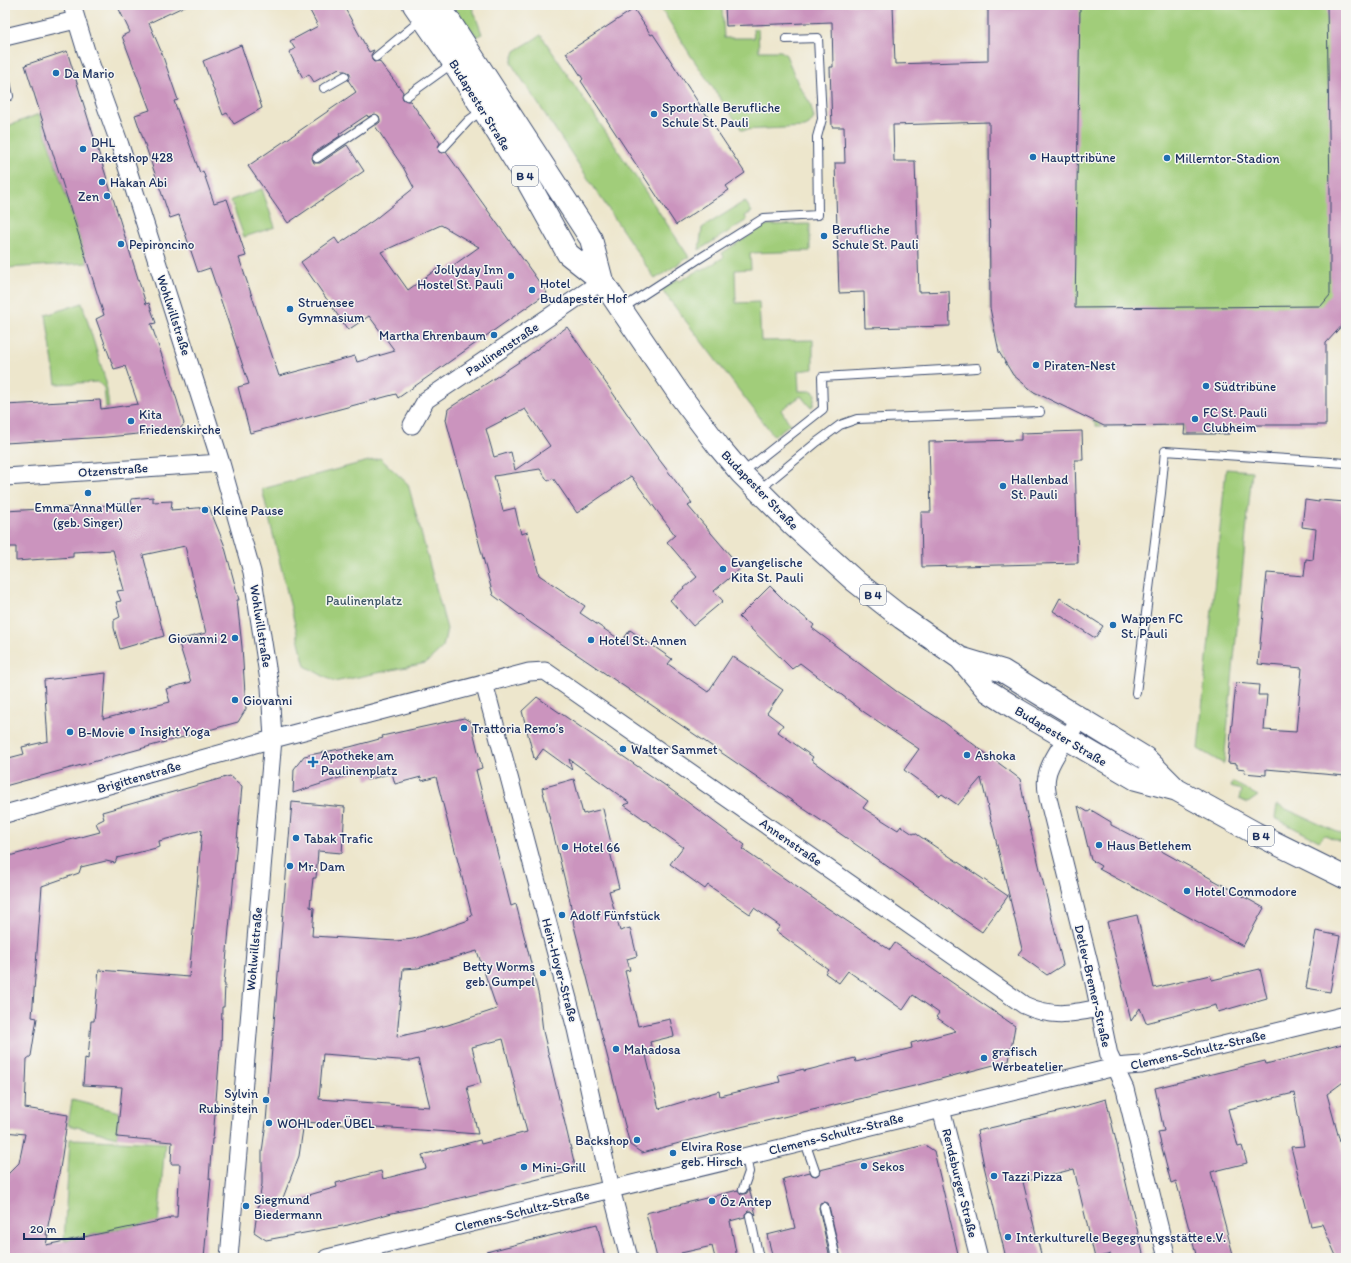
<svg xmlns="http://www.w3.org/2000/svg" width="1351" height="1263" font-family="Itim,sans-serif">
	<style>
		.green { fill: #a1cd7a; stroke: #5e7e6c }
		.building { fill: #cb94be; fill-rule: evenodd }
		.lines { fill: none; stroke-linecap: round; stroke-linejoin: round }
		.lane-casing { stroke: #3a4a6e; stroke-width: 10 }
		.street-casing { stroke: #3a4a6e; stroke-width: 19 }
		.primary-casing { stroke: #3a4a6e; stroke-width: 24 }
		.lane { stroke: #fff; stroke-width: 8 }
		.street { stroke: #fff; stroke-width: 17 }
		.primary { stroke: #fff; stroke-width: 22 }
		.poi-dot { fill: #1f6fb2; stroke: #f6f6f2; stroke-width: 1.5 }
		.labels { text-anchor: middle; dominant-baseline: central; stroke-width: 3; stroke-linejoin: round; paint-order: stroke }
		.shield { fill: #f6f6f2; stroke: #5d6b8a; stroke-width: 1 }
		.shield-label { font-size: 12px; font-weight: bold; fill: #1b2f5e }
		.poi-label { font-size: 13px; fill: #1b2f5e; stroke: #f6f6f2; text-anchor: start }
		.street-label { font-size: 13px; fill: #1b2f5e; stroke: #f6f6f2 }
		.park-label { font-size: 13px; fill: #3c5665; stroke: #f6f6f2 }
	</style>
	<rect width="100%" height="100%" fill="#f6f6f2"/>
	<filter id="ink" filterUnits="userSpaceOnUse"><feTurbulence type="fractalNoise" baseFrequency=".025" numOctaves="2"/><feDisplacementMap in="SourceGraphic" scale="8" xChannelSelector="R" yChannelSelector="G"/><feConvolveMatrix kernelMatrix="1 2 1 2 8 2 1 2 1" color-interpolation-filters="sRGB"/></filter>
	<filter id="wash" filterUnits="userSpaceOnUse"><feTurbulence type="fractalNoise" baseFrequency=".012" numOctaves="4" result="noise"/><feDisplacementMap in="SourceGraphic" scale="16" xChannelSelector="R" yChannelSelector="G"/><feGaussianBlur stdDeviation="0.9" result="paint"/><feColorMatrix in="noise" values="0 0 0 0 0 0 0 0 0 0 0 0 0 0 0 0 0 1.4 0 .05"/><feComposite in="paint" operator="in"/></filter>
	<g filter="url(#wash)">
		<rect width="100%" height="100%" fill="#ede6cc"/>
		<!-- green -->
		<path class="green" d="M452 5H471L473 9 482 34 477 37Z
			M659 5H722L724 38H754L753 29H758L759 51H781L786 55 798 84 810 103 814 118 809 125 805 127 742 130 691 56Z
			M988 5H1346V321L1330 337 1230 425 1229 434H1184V425L1096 426 1087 412V405L1062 406 1034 392 1013 375 999 352 992 319 998 318 996 311 990 310Z
			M541 35 689 257 655 279 511 63 515 51Z
			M39 114 88 263 6 268 5 127Z
			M262 189 275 227 244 237 231 200Z
			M745 201 752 212 745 216 747 220 699 250 702 228Z
			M810 224V251L750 253 751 269 735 270 736 303 759 302 761 341 813 340V369L798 371 799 391H813L815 395 813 406 812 407 809 406 801 396 781 410 790 424 774 436 662 290 678 279 680 281 700 269 701 271 724 257 722 253 766 225Z
			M82 303 106 382 109 408H106L104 388 98 382 56 384 46 315Z
			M380 458 408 484 447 629 443 647 426 663 334 682 305 666 262 489Z
			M1226 469 1252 471 1224 764 1198 749Z
			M1233 782 1258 796 1248 803 1239 799 1241 790 1231 787Z
			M1277 805 1346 836V844L1325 835 1319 841 1275 818Z
			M72 1100 120 1112 117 1137 68 1125Z
			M70 1139 165 1143 158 1225 144 1224 64 1241Z"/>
		<g id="blocks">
			<!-- building -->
			<path class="building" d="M117 5H187L149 23 161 51 178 100 174 101 200 173 203 171 214 203 227 199 246 256 239 258 279 376 355 356 357 362 395 351 369 316 348 330 301 262 335 238 339 244 374 220 414 188 403 167 375 126 380 122V119L379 116 375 114 368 117 367 115 339 134 340 136 314 153 312 158 314 163H320L347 145 364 171 288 223 248 166 356 92 348 80 350 76V73L345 71H342L339 68 314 82 309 74 303 78 289 52 295 49 290 41 318 26 307 5H343L369 52 374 50 371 55 372 60 374 62 379 61 403 92 402 96 403 99 407 101H410L411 102 440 143 438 147 439 152 442 153 446 152 547 293 398 398 396 394 250 433 238 387 249 384 210 268 198 272 179 215 170 218 135 115 150 110 122 36 130 32ZM441 225 479 247 444 272 441 266 408 290 381 252Z
				M725 5H893L895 64 988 61V5H1080L1075 308 1321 306 1330 295V194L1327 5H1346V321L1326 343V425H1229V434H1184L1185 425 1104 426 1034 392 1013 375 999 352 990 308 989 122 893 125 894 161H915L919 292 949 291 950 326 865 328 864 292 839 293 835 163H845L844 127H832L830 67H833L832 22 726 26Z
				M634 9 651 35 653 34 745 173 726 186 729 190 676 225 581 81 583 79 566 53Z
				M241 45 262 108 234 124 227 113 223 115 203 61Z
				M67 51 146 304 149 303 156 323 151 324 177 400 184 424 179 430 107 437 5 443V405L100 400 101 409 138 404 125 366 114 369 96 319 104 315 25 65Z
				M567 327 655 454 692 503 688 506 741 568 714 591 723 601 693 626 670 600 697 577 667 542 675 535 631 476 577 513 553 478 548 481 540 469 494 476 503 511 515 508 521 534 528 532 539 575 585 606 580 613 622 641 630 630 672 659 668 664 708 692 732 656 783 690 767 713 783 725 778 732 813 757 811 760 868 801 863 808 898 830 901 826 913 834 915 833 1008 896 982 932 832 828 531 623 493 595 446 420 448 409 525 358ZM525 409 550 446 515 470 511 452 494 457 486 429Z
				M1082 431 1083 460H1075L1078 563 922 567 921 512H931L929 442 1021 440V433Z
				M153 497V502L172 501 171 510 209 507 224 544 239 600H237L242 647 246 709 238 722 5 786V759L24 754 22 747 48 741 44 680 106 673 103 719 170 702 166 689 191 682 178 640 206 633 185 546 143 555 164 636 120 649 114 628V620L120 617 116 602 121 601 117 591 124 590 113 550 73 552V557L16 561V547H5V511L132 504 131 499Z
				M1305 500 1319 502V500L1346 502V776L1266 769V775L1244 773 1245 769 1237 768V764L1228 763 1236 683 1259 685 1258 695H1267L1264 730 1296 732 1302 668 1258 664 1267 573 1304 576 1306 559 1313 560 1316 529 1302 527Z
				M770 586 786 602 814 625 812 628 896 691 941 720 1020 779 1025 807 1063 965 1047 975 1018 954 1022 949 981 778 958 805 942 794 940 796 904 770 919 749 864 712 800 663 792 669 739 617Z
				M1060 598 1103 626 1095 638 1053 611Z
				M537 697 666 786 745 845 742 849 817 901 890 950 895 943 1015 1026 1009 1061 914 1086 728 1130 642 1153 630 1145 574 926 570 901 542 788 574 779 583 814 603 809 612 847 609 848 619 888 609 891 620 931 630 928 637 956 627 959 630 970 625 971 638 1026 670 1019 674 1036 650 1042 653 1053 646 1055 659 1109 719 1091 720 1096 780 1082 778 1075 804 1069V1071L855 1058 856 1062 912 1048 911 1043 956 1031 936 1017 939 1013 913 995 903 1010 848 971 839 983 825 973 828 969 776 931 780 926 754 908 750 914 708 885 705 889 670 864 683 847 624 805 630 803 569 759 572 770 543 749 535 760 534 757V758L522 711Z
				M464 718 471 722 482 768 476 770 511 906 516 904 528 951 539 997 543 1031 576 1170 435 1204 392 1213 348 1225 266 1240 254 1232 262 1184V1152L266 1122 292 802 345 807 342 853 318 851 316 878H313L310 907 314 908 312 936 396 941 413 939 469 920 468 917 472 916 436 777 422 781 421 777 395 784 392 773 367 780 364 770 293 793 294 769 304 756 350 747 383 738 382 736ZM477 951 497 1009 448 1025 397 1037 403 969 418 968ZM503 1039 527 1132 481 1144 480 1140 422 1155 426 1168 383 1179 381 1171 336 1183 337 1187 281 1203 299 1156 304 1122 478 1134 467 1087 481 1083 472 1047ZM323 1054 411 1061 418 1059 430 1107 319 1099Z
				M230 776 242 786 224 984H225L224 1007H222L221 1049H220L213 1139H212L209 1179H211L204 1258H5V1177L19 1163 25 1134 5 1132V899L9 856 100 832 96 823 104 819 102 812ZM202 830 189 977 99 970 94 1021H91L88 1059 85 1058 83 1085 122 1087 117 1137 172 1142 171 1164H180L177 1217H170L169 1219 46 1245 48 1235H46L60 1169 68 1115 25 1108 27 1059 31 1056 37 1018 32 1017 42 886 79 873 81 867 106 861 115 863 117 858 160 847 159 841Z
				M1078 806 1088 812 1091 810 1111 822V825L1156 848 1264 908 1243 946 1099 869 1101 866 1091 860Z
				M1137 915 1154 988 1210 975 1212 980 1260 969 1267 998 1218 1012 1216 1005 1146 1023 1140 1008 1131 1021 1107 922Z
				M1316 931 1340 936 1330 992 1306 988Z
				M1346 1043V1080L1327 1094 1346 1164V1258H1337L1322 1224 1311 1226 1291 1147 1304 1146 1294 1093 1228 1109 1238 1147 1242 1146 1247 1163 1211 1172 1234 1258H1197L1176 1181 1171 1183 1164 1156 1158 1132 1164 1131 1155 1088 1265 1061 1266 1064Z
				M1106 1099 1144 1258H1111V1254L1095 1258 1074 1169 1023 1182 1042 1258H1006L984 1166 977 1131 1075 1108Z
				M925 1145 934 1151 959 1258H841L829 1206 828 1203 823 1202 820 1203 819 1208 830 1258H773L767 1235 795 1228 783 1179 810 1172 812 1175 816 1176 819 1174 820 1170Z
				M749 1188 756 1215 752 1211H748L745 1214V1217L730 1221 737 1258H715L712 1246 681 1253 682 1258H657L646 1213 738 1190 741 1194H744L747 1193Z
				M597 1224 605 1258H487L486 1252Z"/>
		</g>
	</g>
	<g filter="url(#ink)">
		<use href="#blocks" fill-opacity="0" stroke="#3a4a6e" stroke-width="1"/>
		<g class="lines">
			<!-- lane casing -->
			<g class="lane-casing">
				<path id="lane" d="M376 57 422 19
					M5 77 9 96
					M324 88 345 76
					M407 96 453 63
					M443 148 469 120 483 110
					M317 158 375 119
					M623 308 697 260 764 218 818 215 817 137 822 119 818 38 786 39
					M742 473 823 409 822 377 977 368
					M759 490 817 442 840 425 857 419 1040 412
					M1136 693 1161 493 1165 451 1346 463
					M805 1142 815 1171
					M743 1189 749 1172 746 1156
					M824 1207 836 1258
					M750 1216 759 1258"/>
			</g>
			<!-- street casing -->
			<g class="street-casing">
				<path id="street" d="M72 5 86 51 120 145 221 463 252 572 270 687 273 739 229 1258
					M5 37 76 20
					M412 425 426 400 602 281
					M5 477 221 463
					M484 683 576 1029 611 1189 629 1258
					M1080 718C1071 733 1049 760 1047 776 1045 784 1047 791 1048 798L1094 983 1109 1055 1125 1089 1167 1258
					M5 814 273 739 529 672 545 671 1024 1005C1052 1018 1070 1014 1099 1008
					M941 1109 979 1258
					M327 1258 1115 1067 1141 1065 1346 1015"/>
			</g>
			<!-- primary casing -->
			<g class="primary-casing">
				<path id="primary" d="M414 5 454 63 524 175 568 254 602 281 679 394 719 447 741 473 792 524 855 581 902 618 960 658 988 691 1018 710 1136 779 1177 790 1255 833 1346 878
					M439 5 591 239 602 281
					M960 658 1003 671 1045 697 1145 758 1177 790"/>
			</g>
			<!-- lane -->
			<use href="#lane" class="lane"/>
			<!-- street -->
			<use href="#street" class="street"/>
			<!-- primary -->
			<use href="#primary" class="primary"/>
		</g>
	</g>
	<!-- markers -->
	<g class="poi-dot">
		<circle cx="56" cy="73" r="4"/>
		<circle cx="654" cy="114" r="4"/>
		<circle cx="83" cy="149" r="4"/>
		<circle cx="1033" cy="157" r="4"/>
		<circle cx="1167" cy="158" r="4"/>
		<circle cx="102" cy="182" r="4"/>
		<circle cx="107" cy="196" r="4"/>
		<circle cx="824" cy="236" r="4"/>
		<circle cx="121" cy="244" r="4"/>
		<circle cx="511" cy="276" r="4"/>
		<circle cx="532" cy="290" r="4"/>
		<circle cx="290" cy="309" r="4"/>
		<circle cx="494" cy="335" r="4"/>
		<circle cx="1036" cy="365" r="4"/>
		<circle cx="1206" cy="386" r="4"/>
		<circle cx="1195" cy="419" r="4"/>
		<circle cx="131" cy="421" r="4"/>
		<circle cx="1003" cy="486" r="4"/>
		<circle cx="88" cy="493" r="4"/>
		<circle cx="205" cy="510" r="4"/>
		<circle cx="723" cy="569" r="4"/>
		<circle cx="1113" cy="625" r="4"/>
		<circle cx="235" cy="638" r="4"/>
		<circle cx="591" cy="640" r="4"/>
		<circle cx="235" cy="700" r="4"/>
		<circle cx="464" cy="728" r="4"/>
		<circle cx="132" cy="731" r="4"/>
		<circle cx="70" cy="732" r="4"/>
		<circle cx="623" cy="749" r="4"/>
		<circle cx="967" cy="755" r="4"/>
		<path d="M311 756h4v4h4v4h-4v4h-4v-4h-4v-4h4z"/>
		<circle cx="296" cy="838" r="4"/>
		<circle cx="1099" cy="845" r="4"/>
		<circle cx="565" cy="847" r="4"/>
		<circle cx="290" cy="866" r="4"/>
		<circle cx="1187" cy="891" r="4"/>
		<circle cx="562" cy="915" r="4"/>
		<circle cx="543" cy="973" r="4"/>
		<circle cx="616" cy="1049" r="4"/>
		<circle cx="984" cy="1058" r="4"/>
		<circle cx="266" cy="1100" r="4"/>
		<circle cx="269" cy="1123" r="4"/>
		<circle cx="637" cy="1140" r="4"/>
		<circle cx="673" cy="1153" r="4"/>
		<circle cx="864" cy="1166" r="4"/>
		<circle cx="524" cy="1167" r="4"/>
		<circle cx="994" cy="1176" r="4"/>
		<circle cx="712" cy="1201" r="4"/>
		<circle cx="246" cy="1206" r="4"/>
		<circle cx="1008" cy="1237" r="4"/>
	</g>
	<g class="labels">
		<!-- shield labels -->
		<g class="shield">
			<rect x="512" y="166" width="26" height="20" rx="3"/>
			<rect x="860" y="585" width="26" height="20" rx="3"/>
			<rect x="1248" y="826" width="26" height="20" rx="3"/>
		</g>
		<g class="shield-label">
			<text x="525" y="176">B 4</text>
			<text x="873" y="595">B 4</text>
			<text x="1261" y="836">B 4</text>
		</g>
		<!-- poi labels -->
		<g class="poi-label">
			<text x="64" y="73">Da Mario</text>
			<text x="662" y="107">Sporthalle Berufliche<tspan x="662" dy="15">Schule St. Pauli</tspan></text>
			<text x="91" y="142">DHL<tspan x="91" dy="15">Paketshop 428</tspan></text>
			<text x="1041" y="157">Haupttribüne</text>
			<text x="1175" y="158">Millerntor-Stadion</text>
			<text x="110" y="182">Hakan Abi</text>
			<text x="99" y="196" text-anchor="end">Zen</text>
			<text x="832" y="229">Berufliche<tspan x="832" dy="15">Schule St. Pauli</tspan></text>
			<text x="129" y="244">Pepironcino</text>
			<text x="503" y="269" text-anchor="end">Jollyday Inn<tspan x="503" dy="15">Hostel St. Pauli</tspan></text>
			<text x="540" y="283">Hotel<tspan x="540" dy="15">Budapester Hof</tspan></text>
			<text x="298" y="302">Struensee<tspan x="298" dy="15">Gymnasium</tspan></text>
			<text x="486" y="335" text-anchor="end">Martha Ehrenbaum</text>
			<text x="1044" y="365">Piraten-Nest</text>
			<text x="1214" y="386">Südtribüne</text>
			<text x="1203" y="412">FC St. Pauli<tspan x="1203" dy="15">Clubheim</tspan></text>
			<text x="139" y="414">Kita<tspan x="139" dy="15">Friedenskirche</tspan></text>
			<text x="1011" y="479">Hallenbad<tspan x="1011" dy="15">St. Pauli</tspan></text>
			<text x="88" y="507" text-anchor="middle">Emma Anna Müller<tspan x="88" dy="15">(geb. Singer)</tspan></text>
			<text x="213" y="510">Kleine Pause</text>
			<text x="731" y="562">Evangelische<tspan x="731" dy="15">Kita St. Pauli</tspan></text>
			<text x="1121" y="618">Wappen FC<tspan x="1121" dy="15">St. Pauli</tspan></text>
			<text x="227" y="638" text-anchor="end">Giovanni 2</text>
			<text x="599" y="640">Hotel St. Annen</text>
			<text x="243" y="700">Giovanni</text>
			<text x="472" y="728">Trattoria Remo’s</text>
			<text x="140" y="731">Insight Yoga</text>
			<text x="78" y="732">B-Movie</text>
			<text x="631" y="749">Walter Sammet</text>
			<text x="321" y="755">Apotheke am<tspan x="321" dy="15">Paulinenplatz</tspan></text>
			<text x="975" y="755">Ashoka</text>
			<text x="304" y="838">Tabak Trafic</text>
			<text x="1107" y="845">Haus Betlehem</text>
			<text x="573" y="847">Hotel 66</text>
			<text x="298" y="866">Mr. Dam</text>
			<text x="1195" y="891">Hotel Commodore</text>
			<text x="570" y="915">Adolf Fünfstück</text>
			<text x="535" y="966" text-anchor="end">Betty Worms<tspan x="535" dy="15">geb. Gumpel</tspan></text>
			<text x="624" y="1049">Mahadosa</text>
			<text x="992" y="1051">grafisch<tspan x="992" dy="15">Werbeatelier</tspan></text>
			<text x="258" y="1093" text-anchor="end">Sylvin<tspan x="258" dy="15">Rubinstein</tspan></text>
			<text x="277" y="1123">WOHL oder ÜBEL</text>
			<text x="629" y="1140" text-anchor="end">Backshop</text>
			<text x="681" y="1146">Elvira Rose<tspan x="681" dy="15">geb. Hirsch</tspan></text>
			<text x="872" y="1166">Sekos</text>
			<text x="532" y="1167">Mini-Grill</text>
			<text x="1002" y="1176">Tazzi Pizza</text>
			<text x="254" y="1199">Siegmund<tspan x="254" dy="15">Biedermann</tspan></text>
			<text x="720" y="1201">Öz Antep</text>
			<text x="1016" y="1237">Interkulturelle Begegnungsstätte e.V.</text>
		</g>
		<!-- street labels -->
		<g class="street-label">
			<text transform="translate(480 105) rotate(58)">Budapester Straße</text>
			<text transform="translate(174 315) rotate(72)">Wohlwillstraße</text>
			<text transform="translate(502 349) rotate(-34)">Paulinenstraße</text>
			<text transform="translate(113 470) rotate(-4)">Otzenstraße</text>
			<text transform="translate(760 490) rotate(46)">Budapester Straße</text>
			<text transform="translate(261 626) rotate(81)">Wohlwillstraße</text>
			<text transform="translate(1061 736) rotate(31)">Budapester Straße</text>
			<text transform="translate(139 777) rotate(-16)">Brigittenstraße</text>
			<text transform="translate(791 842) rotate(35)">Annenstraße</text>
			<text transform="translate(254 949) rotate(-85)">Wohlwillstraße</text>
			<text transform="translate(560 970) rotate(75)">Hein-Hoyer-Straße</text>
			<text transform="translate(1093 986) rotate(77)">Detlev-Bremer-Straße</text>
			<text transform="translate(1198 1050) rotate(-13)">Clemens-Schultz-Straße</text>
			<text transform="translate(836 1134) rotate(-14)">Clemens-Schultz-Straße</text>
			<text transform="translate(960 1183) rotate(76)">Rendsburger Straße</text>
			<text transform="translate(522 1211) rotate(-14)">Clemens-Schultz-Straße</text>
		</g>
		<!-- park labels -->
		<g class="park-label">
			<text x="364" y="600">Paulinenplatz</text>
		</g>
	</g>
	<!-- margin -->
	<rect width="1351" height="1263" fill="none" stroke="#f6f6f2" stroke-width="20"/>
	<!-- scale -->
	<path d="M24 1233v6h60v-6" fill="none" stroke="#1b2f5e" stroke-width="2"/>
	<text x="30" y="1233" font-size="12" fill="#1b2f5e" stroke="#f6f6f2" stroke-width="3" paint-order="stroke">20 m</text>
</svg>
